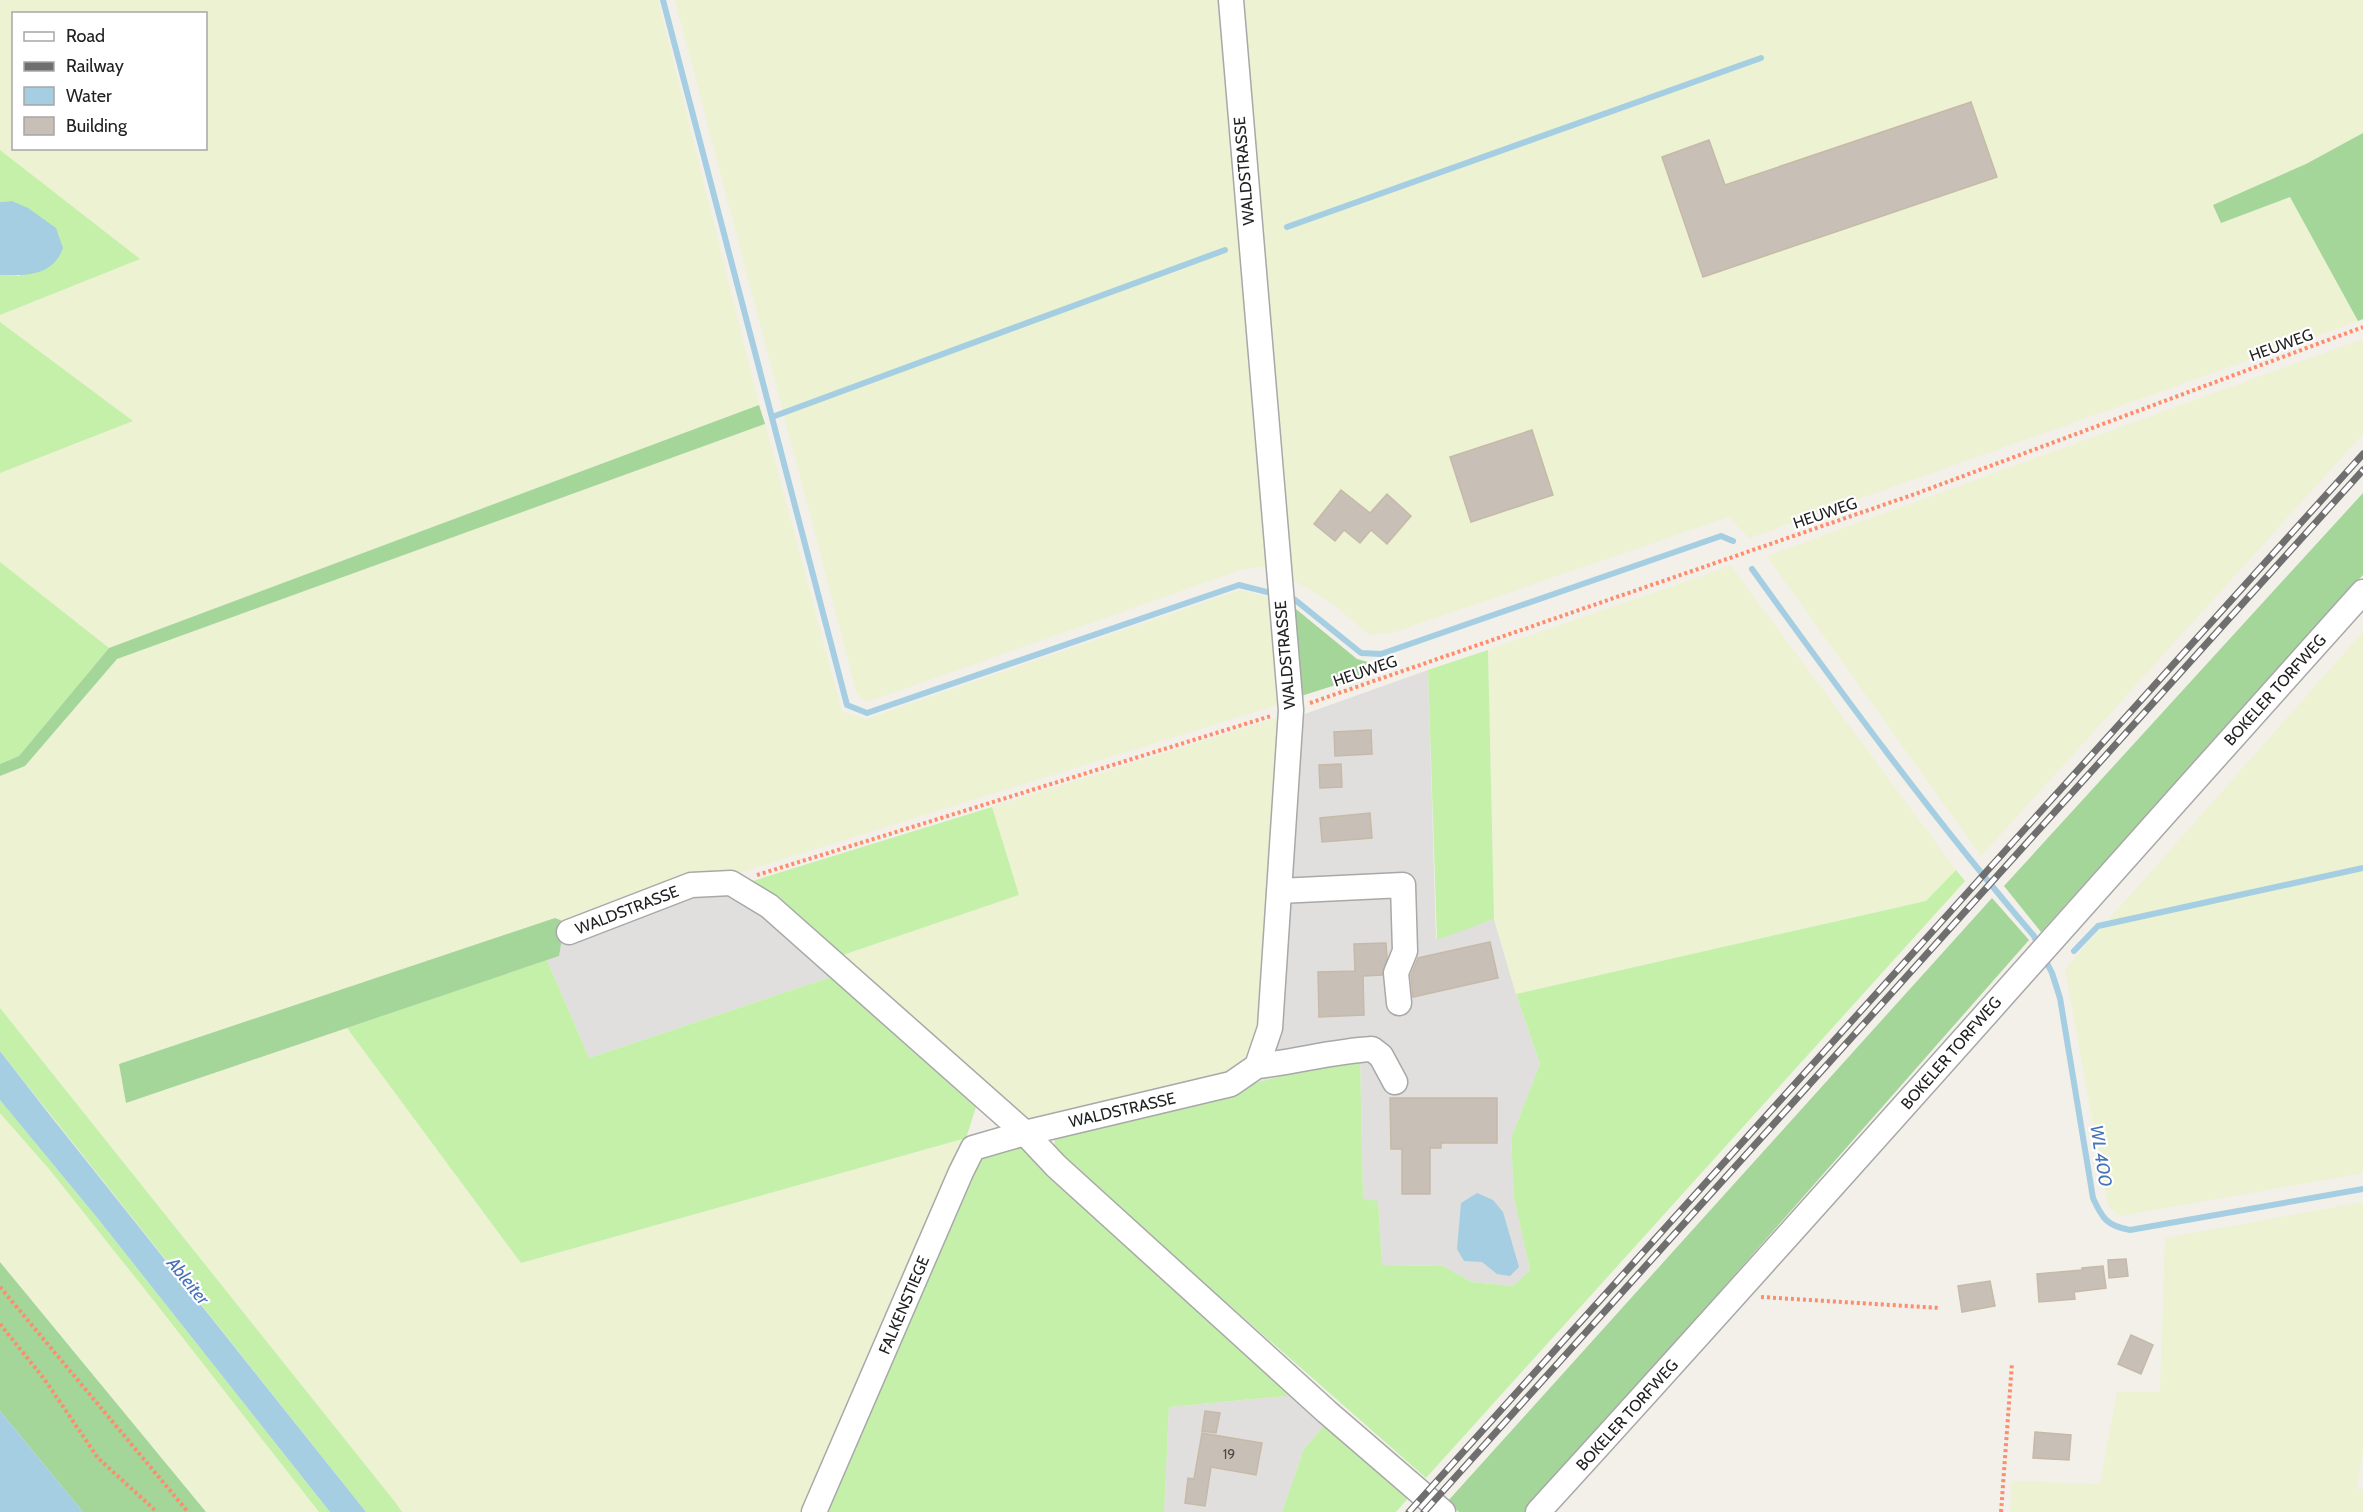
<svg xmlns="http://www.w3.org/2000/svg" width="2363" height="1512" font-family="Cabin,sans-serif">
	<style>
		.residential { fill: #e0dfde }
		.farmland { fill: #ecf2d2; fill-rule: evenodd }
		.grass { fill: #c4f0aa }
		.forest { fill: #a4d599 }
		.water { fill: #a5cee3 }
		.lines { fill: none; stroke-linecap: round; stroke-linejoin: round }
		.stream { stroke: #a5cee3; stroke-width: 6 }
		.building { fill: #c8bfb6; stroke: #c6b9a8; stroke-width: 1.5 }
		.minor-casing { stroke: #a8a8a8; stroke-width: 27 }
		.path { stroke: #ff8c6c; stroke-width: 4; stroke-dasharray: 3 3; stroke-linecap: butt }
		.minor { stroke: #fff; stroke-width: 24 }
		.rail-casing { stroke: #6f6f6f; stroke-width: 7 }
		.rail { stroke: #fff; stroke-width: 4.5; stroke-dasharray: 14; stroke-linecap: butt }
		.labels { text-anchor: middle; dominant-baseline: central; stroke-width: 4.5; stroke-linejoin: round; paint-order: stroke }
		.number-label { font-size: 14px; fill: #4b4846 }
		.street-label { font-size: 16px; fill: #212121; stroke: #fff }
		.water-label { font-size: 18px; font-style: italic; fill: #4472bb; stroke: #fff }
	</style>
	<rect width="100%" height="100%" fill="#f2f0e8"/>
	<!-- residential -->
	<path class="residential" d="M1428 670 1436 939 1494 919 1516 994 1540 1064 1511 1138 1514 1198 1530 1270 1513 1286 1472 1282 1443 1266 1382 1265 1378 1201 1363 1200 1360 1056 1257 1082 1271 1061 1299 716Z
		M729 876 837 975 589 1058 547 960 559 956 565 922Z
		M1296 1395 1327 1422 1304 1449 1282 1512H1164L1169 1407Z"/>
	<!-- farmland -->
	<path class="farmland" d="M0 0H658L759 405 109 648 0 562V473L133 421 0 322V315L139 259 0 150ZM14 14H206V148H14Z
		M675 0H1225L1270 566 1243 569 867 702 857 694Z
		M1240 0H2363V133L2306 164 2221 223 2290 196 2358 321 1749 538 1729 517 1394 632 1370 635 1330 602 1290 578Z
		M2363 339V434L1981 856 1767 556Z
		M765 424 842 712 866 719 1240 590 1271 598 1283 703 729 876 565 922 555 918 119 1064 127 1103 347 1028 521 1263 966 1138 804 1512H402L0 1008V776L25 766 117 659Z
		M1731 566 1956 870 1926 901 1516 994 1494 919 1488 650Z
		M2363 632V1173L2120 1216 2108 1206 2065 969Z
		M1283 716 1261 1025 1250 1055 1227 1071 1026 1125 837 957 1019 895 992 807Z
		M0 1113 49 1169 154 1301 319 1512H206L0 1262Z
		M2363 1202V1448L2357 1489H2363V1512H2010L2012 1481 2100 1484 2117 1392H2160L2165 1238Z"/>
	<!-- grass -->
	<path class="grass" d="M0 150 140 259 0 315V275L20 276 12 201 0 202Z
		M0 322 133 421 0 473Z
		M0 562 109 648 19 756 0 764Z
		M1488 650 1494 919 1437 940 1428 670Z
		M992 807 1019 895 837 957 743 884Z
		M1956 870 1965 881 1426 1478 1054 1151 1055 1134 1360 1056 1363 1199 1378 1201 1382 1265 1443 1266 1472 1282 1513 1286 1530 1270 1514 1198 1511 1138 1540 1064 1516 994 1926 901Z
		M547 960 589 1058 837 975 977 1104 966 1138 521 1263 347 1028Z
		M0 1008 395 1502 402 1512H366L0 1051Z
		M0 1100 99 1220 330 1512H319L154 1301 49 1169 0 1113Z
		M1024 1143 1296 1395 1169 1407 1164 1512H824L979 1153Z
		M1327 1422 1411 1495 1396 1512H1282L1304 1449Z"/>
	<!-- forest -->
	<path class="forest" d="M2363 133V319L2358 321 2290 197 2221 223 2213 205 2306 164Z
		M759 405 765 424 117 659 25 766 0 776V764L19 756 109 648Z
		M2363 493V575L2041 932 2004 886Z
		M1291 605 1357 659 1389 668 1298 697Z
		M1992 898 2029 940 1526 1512H1459L1447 1502Z
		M555 918 565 922 559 956 126 1103 119 1064Z
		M0 1262 206 1512H83L0 1411Z"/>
	<!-- water -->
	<path class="water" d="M12 201 28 208 56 228 63 248C53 276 26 276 0 275V202Z
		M0 1051 49 1114 366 1512H330L99 1220 0 1100Z
		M1477 1193 1493 1200 1503 1212 1519 1267 1510 1276 1497 1274 1482 1262 1464 1261 1457 1249 1461 1203Z
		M0 1411 83 1512H0Z"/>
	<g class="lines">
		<!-- stream -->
		<path class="stream" d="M663 0 847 705 867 713 1239 585 1275 594
			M1287 227 1761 58
			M772 417 1225 250
			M1752 569C1842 694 1933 818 2034 936L2038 945
			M1288 597 1294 599 1361 653 1381 654 1721 536 1733 541
			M2074 951 2098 926 2363 868
			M2044 957 2052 973 2060 998 2093 1198C2102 1218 2107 1226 2130 1230L2363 1189"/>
	</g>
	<!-- building -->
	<path class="building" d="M1971 102 1997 177 1703 277 1662 157 1709 140 1725 185Z
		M1532 430 1553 495 1471 522 1450 457Z
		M1341 490 1370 513 1387 494 1411 516 1387 544 1371 530 1360 543 1344 530 1335 541 1314 524Z
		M1371 730 1372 754 1335 756 1334 732Z
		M1341 764 1342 787 1320 788 1319 765Z
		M1370 813 1372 838 1322 842 1320 818Z
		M1490 942 1498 978 1413 997 1411 975 1418 958Z
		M1386 943 1387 958 1382 975 1363 976 1364 1015 1319 1017 1318 972 1355 971 1354 944Z
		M1390 1098H1497V1143H1441V1148H1430V1194H1402V1149H1391Z
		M2126 1259 2128 1276 2109 1278 2108 1260Z
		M2103 1266 2106 1288 2074 1292 2075 1299 2039 1302 2037 1274 2082 1270V1268Z
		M1990 1281 1995 1306 1962 1312 1958 1286Z
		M2131 1335 2153 1345 2141 1374 2118 1364Z
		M1205 1411 1220 1413 1216 1433 1202 1431Z
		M2035 1432 2071 1435 2069 1460 2033 1458Z
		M1202 1433 1262 1443 1256 1475 1211 1467 1205 1506 1185 1503 1188 1478 1194 1479Z"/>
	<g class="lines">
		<!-- minor casing -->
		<g class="minor-casing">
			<path id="minor" d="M1279 891 1403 885 1405 951 1396 973 1399 1003
				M569 932 691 885 731 883 769 906 1025 1133 1056 1166 1327 1412 1443 1512
				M1257 1066C1296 1062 1333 1051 1372 1049L1381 1056 1395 1082
				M814 1512 961 1172 973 1148 1025 1133 1231 1084 1257 1066 1270 1028 1291 710 1231 0
				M1538 1512C1816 1208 2088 898 2363 592"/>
		</g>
		<!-- path -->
		<path class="path" d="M1310 703 1915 494 2363 327
			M757 875 1271 716
			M0 1287 188 1512
			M1761 1297 1940 1308
			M0 1324 45 1380 98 1458 157 1512
			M2001 1512 2012 1363"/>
		<!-- minor -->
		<use href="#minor" class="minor"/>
		<!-- rail casing -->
		<g class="rail-casing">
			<path id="rail" d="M1409 1512 2363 454
				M1424 1512 2363 470"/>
		</g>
		<!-- rail -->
		<use href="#rail" class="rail"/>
	</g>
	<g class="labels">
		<!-- number labels -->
		<g class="number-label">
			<text x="1229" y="1454">19</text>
		</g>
		<!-- street labels -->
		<g class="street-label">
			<text transform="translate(1244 171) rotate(-95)">WALDSTRASSE</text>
			<text transform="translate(2281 345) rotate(-20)">HEUWEG</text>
			<text transform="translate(1825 513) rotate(-19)">HEUWEG</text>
			<text transform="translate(1285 655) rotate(-95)">WALDSTRASSE</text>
			<text transform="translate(1365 671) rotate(-19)">HEUWEG</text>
			<text transform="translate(2275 690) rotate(-48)">BOKELER TORFWEG</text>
			<text transform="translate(627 910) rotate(-21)">WALDSTRASSE</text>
			<text transform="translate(1951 1053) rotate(-49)">BOKELER TORFWEG</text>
			<text transform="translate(1122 1110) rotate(-13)">WALDSTRASSE</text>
			<text transform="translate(904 1305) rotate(-67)">FALKENSTIEGE</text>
			<text transform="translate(1627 1415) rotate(-48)">BOKELER TORFWEG</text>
		</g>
		<!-- water labels -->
		<g class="water-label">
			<text transform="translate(2101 1156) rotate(81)">WL 400</text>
			<text transform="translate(188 1281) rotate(51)">Ableiter</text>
		</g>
	</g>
	<!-- legend -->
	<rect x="12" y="12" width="195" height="138" fill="#ffffff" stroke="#a6a6a6" stroke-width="1.5"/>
	<rect x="24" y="32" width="30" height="9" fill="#ffffff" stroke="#a6a6a6" stroke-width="1.5"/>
	<text x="66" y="42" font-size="18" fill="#212121">Road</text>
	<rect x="24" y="62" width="30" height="9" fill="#6f6f6f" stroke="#a6a6a6" stroke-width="1.5"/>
	<text x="66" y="72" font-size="18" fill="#212121">Railway</text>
	<rect x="24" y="87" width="30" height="18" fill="#a5cee3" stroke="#a6a6a6" stroke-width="1.5"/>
	<text x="66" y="102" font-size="18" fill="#212121">Water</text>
	<rect x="24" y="117" width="30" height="18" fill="#c8bfb6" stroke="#a6a6a6" stroke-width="1.5"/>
	<text x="66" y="132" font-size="18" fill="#212121">Building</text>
</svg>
